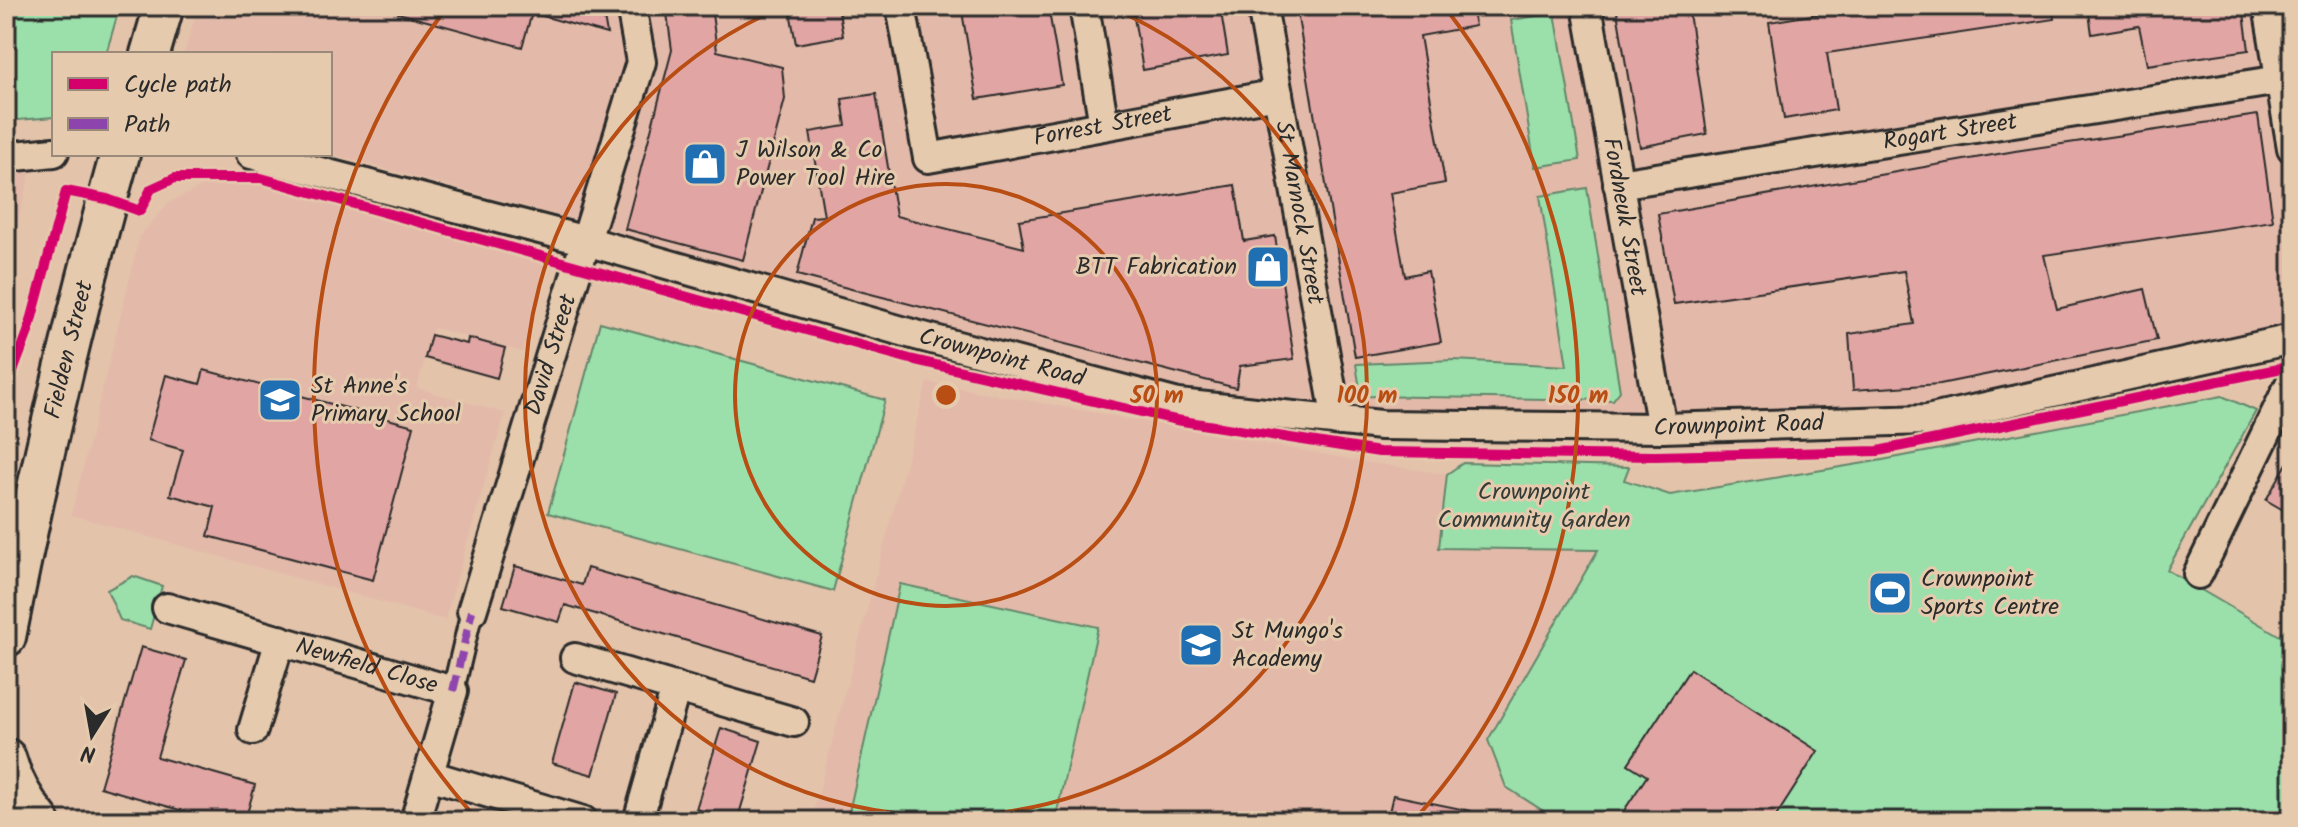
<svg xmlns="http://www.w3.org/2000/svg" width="2298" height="827" font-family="Kalam,sans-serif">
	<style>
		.built { fill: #e3baa9 }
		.green { fill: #9be0ab; stroke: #63866b; stroke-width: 2 }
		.building { fill: #e1a6a4; stroke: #2b2b2b; stroke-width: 2 }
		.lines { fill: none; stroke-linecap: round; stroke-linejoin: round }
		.pedestrian-casing { stroke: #2b2b2b; stroke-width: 26 }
		.minor-casing { stroke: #2b2b2b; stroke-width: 34 }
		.secondary-casing { stroke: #2b2b2b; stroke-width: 44 }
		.pedestrian { stroke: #e5caad; stroke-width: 20 }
		.minor { stroke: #e5caad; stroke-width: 28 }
		.secondary { stroke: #e5caad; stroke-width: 38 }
		.quiet { stroke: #8e44ad; stroke-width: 8; stroke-dasharray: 16 8; stroke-linecap: butt }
		.cycleway-casing { stroke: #e5caad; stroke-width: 15 }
		.cycleway { stroke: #d6006c; stroke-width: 10 }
		.ring { fill: none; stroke: #b94e14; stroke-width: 4 }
		.labels { text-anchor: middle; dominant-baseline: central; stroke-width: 6; stroke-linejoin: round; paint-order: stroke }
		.street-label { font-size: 24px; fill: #2b2b2b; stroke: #e5caad }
		.poi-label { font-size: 24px; fill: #2b2b2b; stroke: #e5caad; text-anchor: start }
		.park-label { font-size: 24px; fill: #363d38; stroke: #e5caad }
		.centre { fill: #b94e14; stroke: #e5caad; stroke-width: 4 }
		.ring-label { font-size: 24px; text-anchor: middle; font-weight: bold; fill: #b94e14; stroke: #e5caad; stroke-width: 6; stroke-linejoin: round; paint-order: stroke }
	</style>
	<rect width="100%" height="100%" fill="#e4c3ab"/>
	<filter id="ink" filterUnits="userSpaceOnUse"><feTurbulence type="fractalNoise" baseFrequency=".0125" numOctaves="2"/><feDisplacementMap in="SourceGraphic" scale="16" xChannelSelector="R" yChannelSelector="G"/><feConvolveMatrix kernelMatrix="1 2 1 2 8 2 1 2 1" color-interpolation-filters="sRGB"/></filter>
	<g filter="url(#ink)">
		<!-- built -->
		<path class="built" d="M198 6H2292V356L1873 433H1380L923 338 616 231 330 154V54H184Z
			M31 171 6 267V174Z
			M209 183 257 184 548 264 522 352 433 328 417 388 505 413 445 620 71 515 140 236 168 203Z
			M927 382 1377 464 1447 474 1440 548 1599 550 1488 740 1506 787 1559 821H811Z"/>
		<!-- green -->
		<path class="green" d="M6 6H120L106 54H54V117L6 121Z
			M1555 13 1580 160 1535 167 1511 20Z
			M1587 188 1620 391 1613 400 1361 396 1356 364 1454 360 1567 366 1540 196Z
			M600 322 885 400 833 591 548 513Z
			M2222 396 2256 411 2167 570 2280 636 2292 617V821H1559L1506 787 1488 740 1598 550 1439 548 1447 474 1463 463 1629 467 1624 480 1670 495 1877 461Z
			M133 576 162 586 150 629 120 620 107 590Z
			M900 584 1098 627 1055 821H847Z"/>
		<!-- building -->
		<path class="building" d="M399 6H602L607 34 532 13 522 47 398 13Z
			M666 6H711L717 51 782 67 785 99 743 260 625 229 672 50Z
			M789 6H838L843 36 796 44Z
			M961 6H1048L1062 85 977 99Z
			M1132 6H1220L1228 55 1143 70Z
			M1296 6H1471L1475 26 1420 36 1445 183 1390 193 1405 276 1428 271 1441 342 1355 357Z
			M1616 6H1688L1707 134 1640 147Z
			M1829 6H2053L2054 19 1827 53 1836 110 1784 119 1769 22 1830 12Z
			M2088 6H2243L2249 50 2147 65 2139 26 2092 34Z
			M876 94 896 216 1024 248 1019 220 1235 185 1244 241 1275 236 1294 359 1240 366 1236 388 797 275 812 217 824 216 810 132 846 126 842 99Z
			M2258 115 2273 221 2044 255 2057 309 2145 289 2157 340 1940 384 1853 390 1849 334 1914 324 1904 271 1674 304 1658 214 2015 151Z
			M431 335 467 344 468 338 505 348 497 378 425 358Z
			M204 370 414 426 373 580 208 536 215 507 170 495 183 450 148 440 166 375 200 384Z
			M2292 455V515L2266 500Z
			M515 566 582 585 587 568 822 636 810 677 565 605 559 622 503 606Z
			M141 647 186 660 157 757 255 785 245 821H218L100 787Z
			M1690 669 1818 751 1773 821H1617L1647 776 1628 764Z
			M575 682 616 694 593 775 552 763Z
			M721 728 761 741 737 821 696 809Z
			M1393 795 1471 811 1470 821H1387Z"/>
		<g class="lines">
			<!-- pedestrian casing -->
			<g class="pedestrian-casing">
				<path id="pedestrian" d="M453 691 472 611"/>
			</g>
			<!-- minor casing -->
			<g class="minor-casing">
				<g id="minor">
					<path id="s1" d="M901 6 928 158 1278 94"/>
					<path d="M1084 6 1104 125"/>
					<path id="s2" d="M1262 6 1337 421"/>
					<path id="s3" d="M1587 6 1662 428"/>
					<path d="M2268 6 2292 148"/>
					<path id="s4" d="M251 154 586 241 916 335 1178 404 1381 425 1662 428 1927 420 2292 339"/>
					<path d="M6 157 54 152"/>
					<path id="s5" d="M1618 184 2280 80"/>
					<path d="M2198 574 2292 380"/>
					<path id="s6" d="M167 608 453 691 415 821"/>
					<path id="s7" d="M472 611 641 62 631 6"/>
					<path d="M575 658 794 722"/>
					<path d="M253 730 280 640"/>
					<path d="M429 775 583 821"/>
					<path d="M638 821 676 687"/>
				</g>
			</g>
			<!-- secondary casing -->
			<g class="secondary-casing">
				<g id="secondary">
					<path d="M150 54 164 6"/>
					<path id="s8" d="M6 637C38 475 75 313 120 154"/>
					<path d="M6 758C13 782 24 802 40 821"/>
				</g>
			</g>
			<!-- pedestrian -->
			<use href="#pedestrian" class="pedestrian"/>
			<!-- minor -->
			<use href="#minor" class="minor"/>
			<!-- secondary -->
			<use href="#secondary" class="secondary"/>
			<!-- quiet -->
			<path class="quiet" d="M453 691 472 611"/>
			<!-- cycleway casing -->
			<g class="cycleway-casing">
				<path id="cycleway" d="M6 390 28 332 66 191 107 199 140 211 151 189 175 178H261L910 359 1176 420 1379 452 1655 456 1878 451 2292 366"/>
			</g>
			<!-- cycleway -->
			<use href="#cycleway" class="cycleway"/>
		</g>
	</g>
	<!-- distance rings -->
	<g class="ring">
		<circle cx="946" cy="395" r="211"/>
		<path d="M1107 6A421 421 0 1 1 785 6"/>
		<path d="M476 818A632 632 0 0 1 445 10M1447 10A632 632 0 0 1 1416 818"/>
	</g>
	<!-- icons -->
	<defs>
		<g id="shop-square" transform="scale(2.3)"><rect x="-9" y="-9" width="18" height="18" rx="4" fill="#1f6fb2" stroke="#e5caad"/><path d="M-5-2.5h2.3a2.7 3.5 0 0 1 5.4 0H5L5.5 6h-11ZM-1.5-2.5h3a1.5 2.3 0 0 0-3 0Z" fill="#fff"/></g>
		<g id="school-square" transform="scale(2.3)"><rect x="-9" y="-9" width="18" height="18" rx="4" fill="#1f6fb2" stroke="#e5caad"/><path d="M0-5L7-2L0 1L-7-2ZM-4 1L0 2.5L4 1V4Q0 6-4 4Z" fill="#fff"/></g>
		<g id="stadium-square" transform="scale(2.3)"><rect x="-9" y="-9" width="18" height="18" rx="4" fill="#1f6fb2" stroke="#e5caad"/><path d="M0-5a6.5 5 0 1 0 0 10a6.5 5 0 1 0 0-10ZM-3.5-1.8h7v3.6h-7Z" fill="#fff"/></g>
	</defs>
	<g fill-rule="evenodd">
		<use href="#shop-square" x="705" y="164"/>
		<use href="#shop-square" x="1268" y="267"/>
		<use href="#school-square" x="280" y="400"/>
		<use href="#stadium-square" x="1890" y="593"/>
		<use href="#school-square" x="1201" y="645"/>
	</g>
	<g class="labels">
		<!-- street labels -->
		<g class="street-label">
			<text stroke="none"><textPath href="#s1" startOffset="332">Forrest Street</textPath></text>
			<text stroke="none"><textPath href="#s5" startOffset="336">Rogart Street</textPath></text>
			<text stroke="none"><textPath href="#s2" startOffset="210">St Marnock Street</textPath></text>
			<text stroke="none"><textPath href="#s3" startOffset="214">Fordneuk Street</textPath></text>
			<text stroke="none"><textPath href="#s8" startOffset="294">Fielden Street</textPath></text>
			<text stroke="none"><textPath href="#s7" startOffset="268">David Street</textPath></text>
			<text stroke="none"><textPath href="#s4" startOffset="778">Crownpoint Road</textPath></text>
			<text stroke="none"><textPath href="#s4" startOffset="1522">Crownpoint Road</textPath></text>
			<text stroke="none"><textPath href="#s6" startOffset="208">Newfield Close</textPath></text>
		</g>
		<!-- poi labels -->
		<g class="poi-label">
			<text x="736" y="150">J Wilson &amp; Co<tspan x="736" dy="28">Power Tool Hire</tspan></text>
			<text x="1237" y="267" text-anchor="end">BTT Fabrication</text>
			<text x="311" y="386">St Anne's<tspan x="311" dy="28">Primary School</tspan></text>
			<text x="1921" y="579">Crownpoint<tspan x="1921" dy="28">Sports Centre</tspan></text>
			<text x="1232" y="631">St Mungo's<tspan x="1232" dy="28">Academy</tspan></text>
		</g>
		<!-- park labels -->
		<g class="park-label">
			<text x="1534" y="492">Crownpoint<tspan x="1534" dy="28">Community Garden</tspan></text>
		</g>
	</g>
	<circle cx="946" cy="395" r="12" class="centre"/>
	<g class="ring-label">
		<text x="1157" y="403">50 m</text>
		<text x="1367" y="403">100 m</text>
		<text x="1578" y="403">150 m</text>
	</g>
	<!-- margin -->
	<rect width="2298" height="827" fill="none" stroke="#e5caad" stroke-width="32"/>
	<rect x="16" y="16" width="2266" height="795" fill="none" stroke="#2b2b2b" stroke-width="3" filter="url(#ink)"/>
	<!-- legend -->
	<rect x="52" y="52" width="280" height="104" fill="#e5caad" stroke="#9b8a79" stroke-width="2"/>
	<rect x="68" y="78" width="40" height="12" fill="#d6006c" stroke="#9b8a79" stroke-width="2"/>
	<text x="124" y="92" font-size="24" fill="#2b2b2b">Cycle path</text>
	<rect x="68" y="118" width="40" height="12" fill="#8e44ad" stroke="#9b8a79" stroke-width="2"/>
	<text x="124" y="132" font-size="24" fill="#2b2b2b">Path</text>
	<!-- north arrow -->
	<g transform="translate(92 735) rotate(191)" stroke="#e5caad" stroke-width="6" paint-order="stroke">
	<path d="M0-6L14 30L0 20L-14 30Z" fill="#2b2b2b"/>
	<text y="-12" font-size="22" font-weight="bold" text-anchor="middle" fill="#2b2b2b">N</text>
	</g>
</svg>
